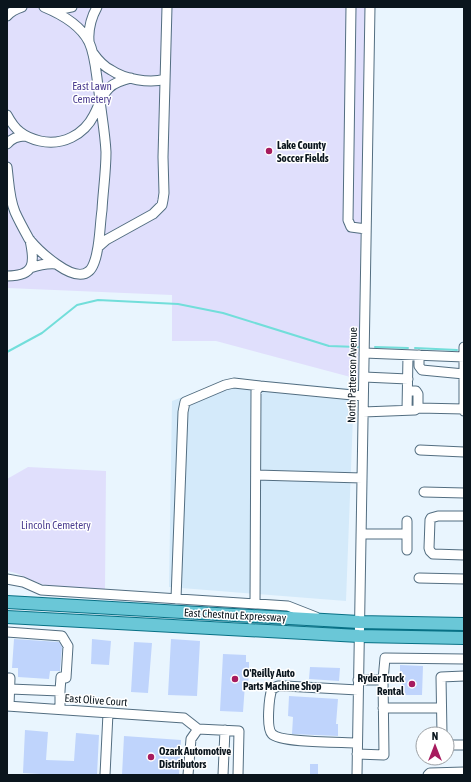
<svg xmlns="http://www.w3.org/2000/svg" width="471" height="782" font-family="'Asap Condensed',sans-serif">
	<style>
		.built { fill: #d4eafa }
		.green { fill: #e0dffc }
		.lines { fill: none; stroke-linecap: round; stroke-linejoin: round }
		.stream { stroke: #72deda; stroke-width: 2 }
		.building { fill: #bfd4fc }
		.minor-casing { stroke: #536e81; stroke-width: 11 }
		.major-casing { stroke: #077085; stroke-width: 14 }
		.minor { stroke: #fff; stroke-width: 9 }
		.major { stroke: #6ac7d7; stroke-width: 12 }
		.poi-dot { fill: #a71b5e; stroke: #fff; stroke-width: 1.5 }
		.labels { text-anchor: middle; dominant-baseline: central; stroke-width: 3; stroke-linejoin: round; paint-order: stroke }
		.park-label { font-size: 11px; fill: #4c3e90; stroke: #fff }
		.poi-label { font-size: 11px; font-weight: bold; fill: #0a151d; stroke: #fff; text-anchor: start }
		.street-label { font-size: 11px; fill: #0a151d; stroke: #fff }
	</style>
	<rect width="100%" height="100%" fill="#e9f5fe"/>
	<!-- built -->
	<path class="built" d="M233 378 354 389 346 601 169 587 172 401Z"/>
	<!-- green -->
	<path class="green" d="M7 7H365L358 379 216 341H172V295L7 288Z
		M28 467 106 471 105 590C85 589 65 590 45 585 32 582 21 573 7 571V479Z"/>
	<g class="lines">
		<!-- stream -->
		<path class="stream" d="M375 347 408 348
			M415 348 457 350
			M7 352 42 333 77 305 98 300 178 304 223 313 329 346 358 347"/>
	</g>
	<!-- building -->
	<path class="building" d="M14 639 59 642 62 647 60 671H50L49 679 18 677V668H12Z
		M92 639 111 641 109 665 91 664Z
		M171 639 200 641 197 696 168 695Z
		M134 642 152 643 148 693 131 692Z
		M223 654 246 655V662H249V668L251 669 250 673H249L248 684H245L243 712 220 711Z
		M400 665 423 666 422 695H402V671H400Z
		M310 667 340 668 339 681 309 679Z
		M289 696 338 699 336 724H338V736L292 734 293 717 288 716Z
		M25 730 48 732 46 760 74 761 76 733 99 735 97 775H56L23 773Z
		M124 736 181 740 179 775H122Z
		M310 764H318V775H310Z"/>
	<g class="lines">
		<!-- minor casing -->
		<g class="minor-casing">
			<path id="minor" d="M351 7 348 220 351 227 366 229
				M52 10C59 10 65 9 72 7
				M7 16C11 11 16 9 22 7
				M89 41C88 28 91 18 97 7
				M93 53C98 60 103 66 111 70 124 79 150 84 165 79
				M7 115C15 130 23 137 40 141 62 146 84 135 94 115 99 106 101 96 109 88 115 82 123 80 131 78
				M7 144C12 138 18 136 25 136
				M7 167C9 182 9 198 15 212 19 221 24 230 29 239 38 250 74 285 89 271 93 268 96 258 97 252 100 239 100 224 102 210 103 191 106 172 106 152 105 132 101 112 99 92 96 76 96 57 89 42 80 24 61 14 44 7
				M98 247 106 240 153 214 162 205 163 200 164 193 163 157 167 7
				M30 268C39 265 46 263 56 264
				M7 276C35 276 35 263 30 240
				M464 347V411
				M364 353 464 357
				M419 355V366L422 370 464 374
				M364 377 408 379
				M408 391H416L418 394V408
				M407 410 408 355
				M363 412 415 410 418 408 464 409
				M420 450 464 452
				M256 475 362 478
				M424 492 464 493
				M464 516H438L431 518 430 520 429 548 430 551 433 554 464 555
				M361 534H407V521
				M407 550V534
				M419 578 464 579
				M7 579 23 582 41 590 288 606 316 617
				M176 599 183 412 185 402 225 385 234 383 260 386
				M255 604 256 391 260 386 363 396
				M7 632 62 636 68 646 66 678 61 677 60 691
				M7 678H10L9 706
				M358 680H383L385 658 464 659
				M10 689 60 691V709
				M7 706 184 718 198 729 239 731 238 775
				M383 708H441
				M442 734 441 677 464 676
				M357 743C343 742 280 743 272 734 266 728 269 697 272 689L278 686H285L358 690
				M447 745H464
				M357 754 384 755 383 680
				M105 775 108 713
				M188 775 191 739 198 729
				M223 775 225 730
				M357 775 370 7
				M428 775 430 773 464 772"/>
		</g>
		<!-- major casing -->
		<g class="major-casing">
			<path id="major" d="M7 602 359 622 464 624
				M7 617 359 636 464 638"/>
		</g>
		<!-- minor -->
		<use href="#minor" class="minor"/>
		<!-- major -->
		<use href="#major" class="major"/>
	</g>
	<!-- markers -->
	<g class="poi-dot">
		<circle cx="269" cy="151" r="4"/>
		<circle cx="235" cy="679" r="4"/>
		<circle cx="412" cy="684" r="4"/>
		<circle cx="151" cy="757" r="4"/>
	</g>
	<g class="labels">
		<!-- park labels -->
		<g class="park-label">
			<text x="92" y="86">East Lawn<tspan x="92" dy="13">Cemetery</tspan></text>
			<text x="56" y="525">Lincoln Cemetery</text>
		</g>
		<!-- poi labels -->
		<g class="poi-label">
			<text x="277" y="145">Lake County<tspan x="277" dy="13">Soccer Fields</tspan></text>
			<text x="243" y="673">O'Reilly Auto<tspan x="243" dy="13">Parts Machine Shop</tspan></text>
			<text x="404" y="678" text-anchor="end">Ryder Truck<tspan x="404" dy="13">Rental</tspan></text>
			<text x="159" y="751">Ozark Automotive<tspan x="159" dy="13">Distributors</tspan></text>
		</g>
		<!-- street labels -->
		<g class="street-label">
			<text transform="translate(352 375) rotate(-89)">North Patterson Avenue</text>
			<text transform="translate(235 615) rotate(3)">East Chestnut Expressway</text>
			<text transform="translate(96 700) rotate(4)">East Olive Court</text>
		</g>
	</g>
	<!-- border -->
	<rect width="471" height="782" fill="none" stroke="#0a151d" stroke-width="16"/>
	<!-- north arrow -->
	<g transform="translate(435 746)"><circle r="19" fill="#ffffff" stroke="#9da1a5"/>
	<path d="M0-3L7 15L0 10L-7 15Z" fill="#a71b5e"/>
	<text y="-6" font-size="11" font-weight="bold" text-anchor="middle" fill="#0a151d">N</text>
	</g>
</svg>
